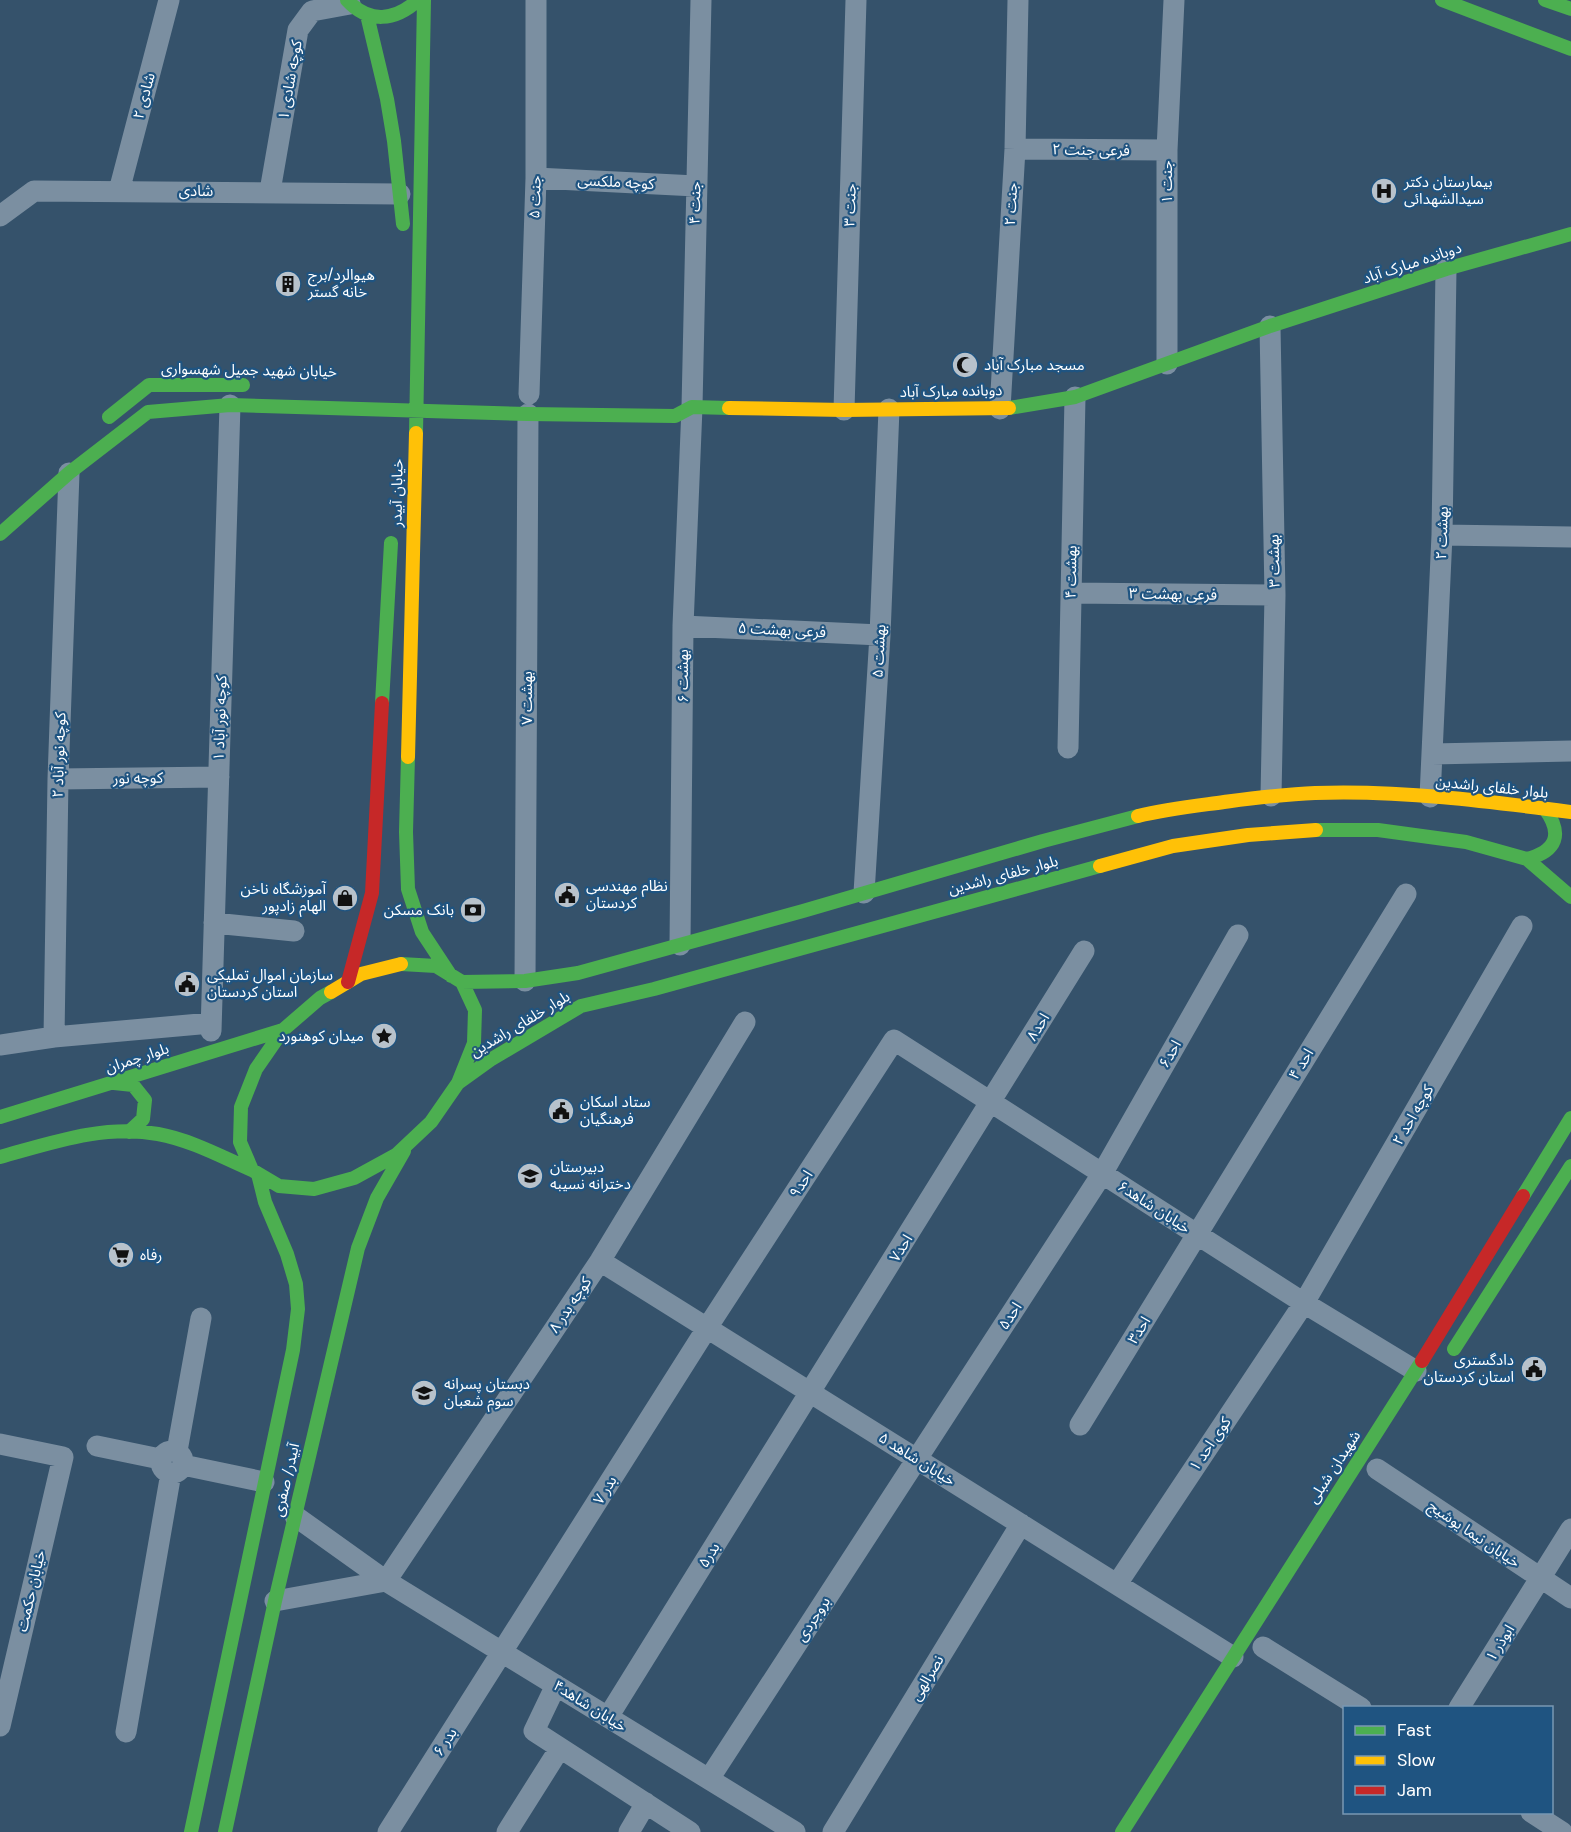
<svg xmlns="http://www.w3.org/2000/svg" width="1571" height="1832" font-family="'DM Sans','Noto Sans Arabic',sans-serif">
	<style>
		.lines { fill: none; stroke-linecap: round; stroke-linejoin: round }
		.street { stroke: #7b8fa1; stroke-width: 21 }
		.fast { stroke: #4caf50; stroke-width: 14 }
		.slow { stroke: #ffc107; stroke-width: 14 }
		.jam { stroke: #c62828; stroke-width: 14 }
		.labels { text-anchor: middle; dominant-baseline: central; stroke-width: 4.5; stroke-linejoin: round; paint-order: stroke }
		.street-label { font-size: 15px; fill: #fff; stroke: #1f5481 }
		.poi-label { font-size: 15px; fill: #fff; stroke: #1f5481; text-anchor: start }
	</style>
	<rect width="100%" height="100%" fill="#35526b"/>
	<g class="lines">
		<!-- street -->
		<path class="street" d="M1015 149 1167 150
			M536 178 696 186
			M119 191 169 0
			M270 191 298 30 312 11 350 4
			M0 216 34 191 400 194
			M1270 326 1275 595 1271 796
			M1167 364V150L1174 0
			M529 394 536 178V0
			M1000 409 1015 149 1018 0
			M844 410 856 0
			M1442 535 1571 537
			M1071 593 1275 595
			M683 626 880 635
			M1068 748 1075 397
			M1432 754 1571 751
			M58 779 219 777
			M1430 797 1442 535 1446 269
			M864 893 880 635 889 409
			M214 923 294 931
			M680 945 683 626 692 407 701 0
			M525 981 528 414
			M211 1031 230 405
			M54 1037 58 779 69 473
			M0 1045 54 1037 211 1023
			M600 1261 1233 1657
			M1080 1425 1406 894
			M0 1444 63 1457 0 1726
			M97 1446 160 1459
			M161 1462a11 11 0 1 1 22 0a11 11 0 1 1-22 0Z
			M177 1451 201 1318
			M183 1465 264 1482
			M1377 1469 1571 1598
			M295 1516 386 1581 795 1832
			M386 1581 600 1261 745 1022
			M1117 1584 1304 1303 1522 926
			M275 1601 386 1581
			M1263 1647 1361 1708
			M556 1685 534 1731 690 1832
			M1459 1708 1571 1529
			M608 1717 1084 951
			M126 1732 171 1473
			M709 1779 1102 1174 1238 935
			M1531 1812 1562 1832
			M388 1832 707 1328 894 1040 1304 1303 1416 1371
			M507 1832 560 1748
			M629 1832 646 1803
			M833 1832 1021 1524"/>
		<!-- fast -->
		<path class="fast" d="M347 0C369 24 395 21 418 0
			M1442 0 1571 49
			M1545 0 1571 9
			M367 15 387 99 394 141 403 224
			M1009 408 1075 397 1270 326 1446 269 1571 234
			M109 417 149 385H243
			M416 433 424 0
			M0 534 69 473 148 412 230 405 528 414 675 416 692 407 729 408
			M382 703 391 543
			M408 757 406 832 408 889 422 932 451 976
			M1316 830H1378L1466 842 1527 859 1571 897
			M1527 859C1557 851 1563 834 1545 809
			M462 982 525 981 578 973 803 911 1043 841 1138 816
			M331 992 320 998 283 1030 256 1069 241 1107 240 1142 252 1170 279 1186 314 1189 354 1178 396 1155 431 1122 458 1083 474 1043 475 1010 462 982 436 966 401 964
			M114 1083 133 1085 145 1100 143 1119 129 1132
			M458 1083 490 1060 581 1006 654 989 1100 866
			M0 1117 283 1030
			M0 1157C51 1143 104 1124 158 1134 191 1140 222 1157 252 1170
			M1523 1196 1571 1118
			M1454 1349 1571 1166
			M191 1832 293 1350 298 1309 296 1284 287 1254 265 1202 258 1174
			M225 1832 275 1601 358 1248 377 1198 404 1151
			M1122 1832 1422 1361"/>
		<!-- slow -->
		<path class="slow" d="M729 408 844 410 1009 408
			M408 757 416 433
			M1138 816C1167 809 1195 806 1224 802 1255 798 1285 794 1315 793 1401 790 1486 801 1571 812
			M1100 866 1173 846 1248 835 1316 830
			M331 992 361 974 401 964"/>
		<!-- jam -->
		<path class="jam" d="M348 982 372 893 382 703
			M1422 1361 1523 1196"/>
	</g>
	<!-- icons -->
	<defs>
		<g id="hospital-disc" transform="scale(1.35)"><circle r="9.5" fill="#b8c2cb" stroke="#1f5481"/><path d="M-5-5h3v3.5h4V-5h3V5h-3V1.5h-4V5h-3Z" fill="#111"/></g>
		<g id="building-disc" transform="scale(1.35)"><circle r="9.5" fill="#b8c2cb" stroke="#1f5481"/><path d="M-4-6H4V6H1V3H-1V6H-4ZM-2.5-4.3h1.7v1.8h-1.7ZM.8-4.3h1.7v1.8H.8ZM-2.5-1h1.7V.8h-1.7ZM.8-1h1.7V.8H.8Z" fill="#111"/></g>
		<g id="mosque-disc" transform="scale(1.35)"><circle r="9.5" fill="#b8c2cb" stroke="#1f5481"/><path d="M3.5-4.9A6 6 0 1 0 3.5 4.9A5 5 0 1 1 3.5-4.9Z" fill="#111"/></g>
		<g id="civic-disc" transform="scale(1.35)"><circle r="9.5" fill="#b8c2cb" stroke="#1f5481"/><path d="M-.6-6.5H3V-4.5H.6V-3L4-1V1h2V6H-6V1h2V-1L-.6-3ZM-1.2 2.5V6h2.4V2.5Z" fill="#111"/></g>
		<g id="shop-disc" transform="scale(1.35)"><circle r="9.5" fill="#b8c2cb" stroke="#1f5481"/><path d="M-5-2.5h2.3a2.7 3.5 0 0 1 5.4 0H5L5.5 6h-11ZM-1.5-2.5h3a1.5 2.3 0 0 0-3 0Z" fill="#111"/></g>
		<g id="bank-disc" transform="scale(1.35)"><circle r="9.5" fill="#b8c2cb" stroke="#1f5481"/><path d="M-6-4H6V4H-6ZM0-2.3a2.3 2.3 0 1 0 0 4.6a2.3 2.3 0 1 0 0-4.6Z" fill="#111"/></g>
		<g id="sight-disc" transform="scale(1.35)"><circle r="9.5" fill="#b8c2cb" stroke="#1f5481"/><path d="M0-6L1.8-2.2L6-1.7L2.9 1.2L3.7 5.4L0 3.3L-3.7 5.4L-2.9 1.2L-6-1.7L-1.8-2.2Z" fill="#111"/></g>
		<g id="school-disc" transform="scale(1.35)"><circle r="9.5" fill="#b8c2cb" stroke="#1f5481"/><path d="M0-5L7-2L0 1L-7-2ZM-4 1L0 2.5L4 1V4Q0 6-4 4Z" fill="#111"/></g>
		<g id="supermarket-disc" transform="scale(1.35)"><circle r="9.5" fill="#b8c2cb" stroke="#1f5481"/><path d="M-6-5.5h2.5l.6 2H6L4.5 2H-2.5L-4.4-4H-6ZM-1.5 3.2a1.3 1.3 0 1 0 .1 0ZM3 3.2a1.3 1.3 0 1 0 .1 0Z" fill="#111"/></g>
	</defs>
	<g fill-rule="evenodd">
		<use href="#hospital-disc" x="1384" y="191"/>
		<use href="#building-disc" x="288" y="284"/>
		<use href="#mosque-disc" x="965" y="365"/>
		<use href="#civic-disc" x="567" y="895"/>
		<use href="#shop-disc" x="345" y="898"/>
		<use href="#bank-disc" x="473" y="910"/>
		<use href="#civic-disc" x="187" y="984"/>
		<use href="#sight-disc" x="384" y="1036"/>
		<use href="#civic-disc" x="561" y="1111"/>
		<use href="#school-disc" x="530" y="1176"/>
		<use href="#supermarket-disc" x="121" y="1255"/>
		<use href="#civic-disc" x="1534" y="1369"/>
		<use href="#school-disc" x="424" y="1393"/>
	</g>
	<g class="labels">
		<!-- street labels -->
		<g class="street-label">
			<text transform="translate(290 80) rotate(-80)">کوچه شادی ۱</text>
			<text transform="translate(144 96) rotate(-75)">شادی ۲</text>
			<text transform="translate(1091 150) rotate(1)">فرعی جنت ۲</text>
			<text transform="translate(616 182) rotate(3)">کوچه ملکسی</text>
			<text transform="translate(1167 182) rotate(-90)">جنت ۱</text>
			<text x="196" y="191">شادی</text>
			<text transform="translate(535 197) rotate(-88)">جنت ۵</text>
			<text transform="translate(695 203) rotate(-89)">جنت ۴</text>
			<text transform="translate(1011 204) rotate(-87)">جنت ۲</text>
			<text transform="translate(850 205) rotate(-88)">جنت ۳</text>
			<text transform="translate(1412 263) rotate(-18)">دوبانده مبارک آباد</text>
			<text transform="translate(249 370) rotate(1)">خیابان شهید جمیل شهسواری</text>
			<text transform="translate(951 391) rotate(-1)">دوبانده مبارک آباد</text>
			<text transform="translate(397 493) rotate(-89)">خیابان آبیدر</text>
			<text transform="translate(1442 533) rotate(-88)">بهشت ۲</text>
			<text transform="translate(1274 561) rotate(-91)">بهشت ۳</text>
			<text transform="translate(1071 572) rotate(-89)">بهشت ۴</text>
			<text transform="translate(1173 594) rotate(1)">فرعی بهشت ۳</text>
			<text transform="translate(782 630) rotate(3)">فرعی بهشت ۵</text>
			<text transform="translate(879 651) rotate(-87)">بهشت ۵</text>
			<text transform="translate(683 676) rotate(-90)">بهشت ۶</text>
			<text transform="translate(527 698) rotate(-90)">بهشت ۷</text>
			<text transform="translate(220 718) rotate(-88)">کوچه نور آباد ۱</text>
			<text transform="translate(59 755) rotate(-88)">کوچه نور آباد ۲</text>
			<text transform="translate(138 778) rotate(-1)">کوچه نور</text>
			<text transform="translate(1492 787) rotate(6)">بلوار خلفای راشدین</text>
			<text transform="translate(1003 875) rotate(-15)">بلوار خلفای راشدین</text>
			<text transform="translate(520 1024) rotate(-31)">بلوار خلفای راشدین</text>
			<text transform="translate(1038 1027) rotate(-59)">احد۸</text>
			<text transform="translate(1170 1054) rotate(-60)">احد۶</text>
			<text transform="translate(137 1058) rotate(-18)">بلوار چمران</text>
			<text transform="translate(1301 1064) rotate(-59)">احد ۴</text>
			<text transform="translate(1413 1115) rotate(-60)">کوچه احد ۲</text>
			<text transform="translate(801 1184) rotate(-57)">احد۹</text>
			<text transform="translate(1154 1207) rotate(33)">خیابان شاهد۶</text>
			<text transform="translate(901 1248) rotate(-58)">احد۷</text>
			<text transform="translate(570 1305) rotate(-56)">کوچه بدر ۸</text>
			<text transform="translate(1010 1316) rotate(-57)">احد۵</text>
			<text transform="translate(1139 1330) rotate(-58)">احد۳</text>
			<text transform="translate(1210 1444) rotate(-56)">کوی احد ۱</text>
			<text transform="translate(917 1459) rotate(32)">خیابان شاهد ۵</text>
			<text transform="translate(1334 1467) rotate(-57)">شهیدان شبلی</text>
			<text transform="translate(286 1480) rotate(-77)">آبیدر/ صفری</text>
			<text transform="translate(605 1490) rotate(-58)">بدر ۷</text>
			<text transform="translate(1474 1534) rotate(34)">خیابان نیما یوشیج</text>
			<text transform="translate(709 1555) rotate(-58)">بدر۵</text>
			<text transform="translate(31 1591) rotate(-77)">خیابان حکمت</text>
			<text transform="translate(813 1619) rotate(-57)">بروجردی</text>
			<text transform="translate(1500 1643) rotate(-58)">ابوذر ۱</text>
			<text transform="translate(927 1678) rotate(-59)">نصرالهی</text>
			<text transform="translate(590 1706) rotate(32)">خیابان شاهد۴</text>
			<text transform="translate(445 1742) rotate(-57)">بدر ۶</text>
		</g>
		<!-- poi labels -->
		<g class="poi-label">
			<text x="1404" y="182">بیمارستان دکتر<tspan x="1404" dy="17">سیدالشهدائی</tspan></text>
			<text x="308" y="275">هیوالرد/برج<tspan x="308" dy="17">خانه گستر</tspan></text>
			<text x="984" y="365">مسجد مبارک آباد</text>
			<text x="586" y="886">نظام مهندسی<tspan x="586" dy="17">کردستان</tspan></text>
			<text x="326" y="889" text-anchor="end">آموزشگاه ناخن<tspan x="326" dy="17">الهام زادپور</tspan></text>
			<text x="454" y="910" text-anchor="end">بانک مسکن</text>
			<text x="207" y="975">سازمان اموال تملیکی<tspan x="207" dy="17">استان کردستان</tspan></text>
			<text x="364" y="1036" text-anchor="end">میدان کوهنورد</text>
			<text x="580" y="1102">ستاد اسکان<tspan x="580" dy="17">فرهنگیان</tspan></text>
			<text x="550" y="1167">دبیرستان<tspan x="550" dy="17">دخترانه نسیبه</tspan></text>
			<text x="140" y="1255">رفاه</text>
			<text x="1514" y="1360" text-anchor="end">دادگستری<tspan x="1514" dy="17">استان کردستان</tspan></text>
			<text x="444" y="1384">دبستان پسرانه<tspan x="444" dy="17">سوم شعبان</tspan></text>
		</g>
	</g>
	<!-- legend -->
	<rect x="1343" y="1706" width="210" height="108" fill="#1f5481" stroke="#7998b3" stroke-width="1.5"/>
	<rect x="1355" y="1726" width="30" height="9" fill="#4caf50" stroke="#7998b3" stroke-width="1.5"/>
	<text x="1397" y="1736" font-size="18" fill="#ffffff">Fast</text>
	<rect x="1355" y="1756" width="30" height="9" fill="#ffc107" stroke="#7998b3" stroke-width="1.5"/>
	<text x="1397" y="1766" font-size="18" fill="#ffffff">Slow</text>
	<rect x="1355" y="1786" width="30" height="9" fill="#c62828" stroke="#7998b3" stroke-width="1.5"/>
	<text x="1397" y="1796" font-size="18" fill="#ffffff">Jam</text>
</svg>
